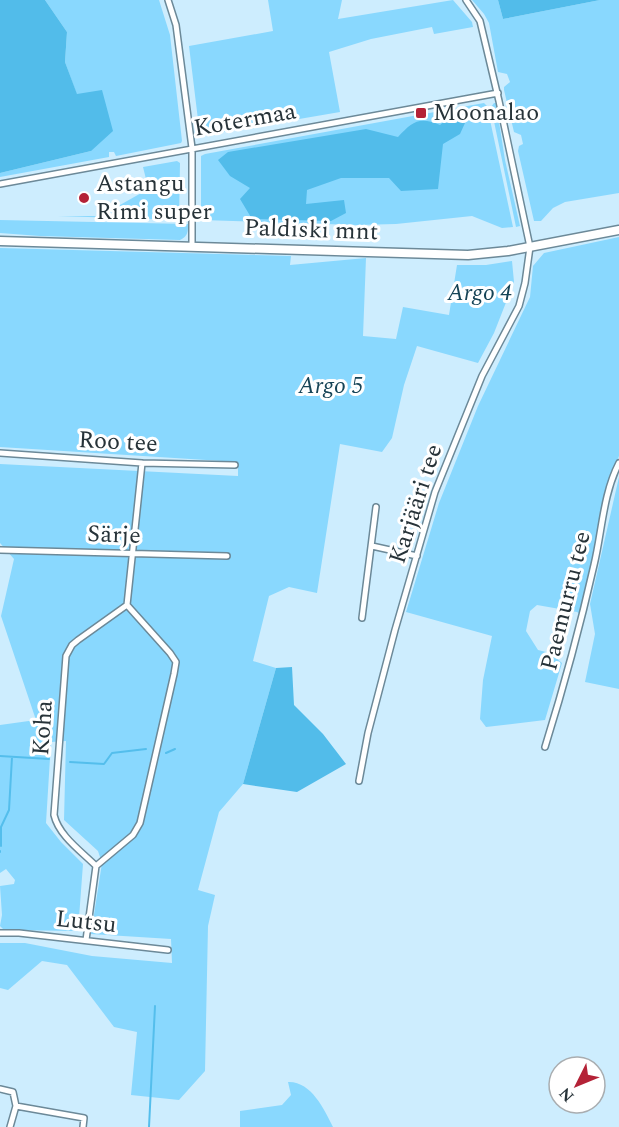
<svg xmlns="http://www.w3.org/2000/svg" width="619" height="1127" font-family="Spectral,serif">
	<style>
		.green { fill: #89d8fe }
		.forest { fill: #52bcea }
		.lines { fill: none; stroke-linecap: round; stroke-linejoin: round }
		.stream { stroke: #54beec; stroke-width: 2 }
		.minor-casing { stroke: #6c8998; stroke-width: 8 }
		.primary-casing { stroke: #6c8998; stroke-width: 11 }
		.minor { stroke: #fff; stroke-width: 5 }
		.primary { stroke: #fff; stroke-width: 8 }
		.poi-dot { fill: #b42237; stroke: #fff; stroke-width: 2 }
		.labels { text-anchor: middle; dominant-baseline: central; stroke-width: 6; stroke-linejoin: round; paint-order: stroke }
		.poi-label { font-size: 24px; fill: #273339; stroke: #fff; text-anchor: start }
		.street-label { font-size: 24px; fill: #273339; stroke: #fff }
		.park-label { font-size: 24px; font-style: italic; fill: #164457; stroke: #fff }
	</style>
	<rect width="100%" height="100%" fill="#cdedfe"/>
	<!-- green -->
	<path class="green" d="M45 0H159L170 35 182 141 181 143 116 156 114 152H109V157L0 177V173L91 151 77 95 65 62 67 32Z
		M268 0H342L338 19 453 0 472 22 473 27 434 34 432 27 371 39 329 52 340 112 200 136 189 46 273 31Z
		M472 0H498L503 19 600 0H619V193L565 202 553 208 541 221H534L518 151 519 146 523 144 521 135 514 132 504 90V87L510 82 507 74 498 72 489 23 484 14Z
		M484 103 487 106 513 227 502 228 472 216 396 224 357 225 202 220 201 218V156L205 154Z
		M494 103H496L505 160 520 226 516 227 491 107Z
		M177 161 180 163 179 220 58 216H122L120 205 143 192 147 183 143 167Z
		M0 220 188 224C188 232 188 236 180 240L40 236 0 233Z
		M619 237V456L608 484 583 601 580 614 577 612 537 605 530 611 526 631 538 650 550 653 562 663 545 720 486 727 480 719 483 680 492 636 406 612 439 503 478 406 530 297 533 266 544 253Z
		M0 248 291 256 290 265 366 258 363 336 396 339 403 307 449 315 457 265H486L512 261 514 282 494 333 478 363 417 346 404 385 392 438 382 452 340 444 317 593 289 587 269 596 253 661 276 668 243 784 219 812 198 890 215 895 208 926 205 1071 179 1100 131 1095 137 1032 114 1027 67 965 42 961 8 990 0 988V943H25L92 956 172 963 171 939 91 934 102 863 98 851 64 820 66 741 51 742 46 823 61 842 83 864 78 931 4 930 0 926 2 915 0 886 14 884 15 880 6 869 0 873V725L36 720 1 616 14 559 0 543V464L238 476V462L0 447Z
		M619 477V689L585 682 595 634 590 604Z
		M288 1082C311 1081 324 1109 333 1127H240V1111L282 1105 291 1095Z"/>
	<!-- forest -->
	<path class="forest" d="M0 0H45L67 32 65 62 77 94 102 90 113 131 91 151 0 173Z
		M498 0H600L503 19Z
		M451 115 465 123 460 134 443 144 438 189 401 191 389 178H341L307 190 306 204 344 200 346 213 331 221 252 219 240 199 250 188 230 176 218 160 228 152 366 129 398 137C412 122 419 116 440 125Z
		M292 667 294 705 323 734 346 764 297 792 243 784 276 668Z"/>
	<g class="lines">
		<!-- stream -->
		<path class="stream" d="M166 753 175 749
			M0 756 49 759
			M70 762 104 764 112 753 146 749
			M1 846V827L9 810 12 757
			M0 852V851
			M149 1127 155 1006"/>
		<!-- minor casing -->
		<g class="minor-casing">
			<path id="minor" d="M168 0 176 25 192 148V246
				M0 184 498 93
				M0 453 142 463 235 465
				M372 546 417 556
				M0 550 227 556
				M362 618 376 507
				M545 747C564 686 580 627 594 565 602 532 603 494 619 463
				M359 781 368 733 395 630 435 492 482 376 519 306 525 283 530 247 499 101 480 21 466 0
				M96 866C81 851 59 836 54 815L66 656 72 645 78 640 127 605
				M0 933H19L168 950
				M86 940 96 866 133 835 140 823 174 674 176 662 170 653 127 605 142 463
				M0 1089 13 1092 16 1106 84 1118 83 1127
				M10 1127 16 1106"/>
		</g>
		<!-- primary casing -->
		<g class="primary-casing">
			<path id="primary" d="M0 241 468 255 508 251 619 230"/>
		</g>
		<!-- minor -->
		<use href="#minor" class="minor"/>
		<!-- primary -->
		<use href="#primary" class="primary"/>
	</g>
	<!-- markers -->
	<g class="poi-dot">
		<rect x="415" y="107" width="12" height="12" rx="3"/>
		<circle cx="84" cy="198" r="6"/>
	</g>
	<g class="labels">
		<!-- poi labels -->
		<g class="poi-label">
			<text x="433" y="113">Moonalao</text>
			<text x="96" y="184">Astangu<tspan x="96" dy="28">Rimi super</tspan></text>
		</g>
		<!-- street labels -->
		<g class="street-label">
			<text transform="translate(245 120) rotate(-10)">Kotermaa</text>
			<text transform="translate(311 230) rotate(2)">Paldiski mnt</text>
			<text transform="translate(118 442) rotate(3)">Roo tee</text>
			<text transform="translate(416 504) rotate(-72)">Karjääri tee</text>
			<text transform="translate(114 535) rotate(2)">Särje</text>
			<text transform="translate(566 601) rotate(-76)">Paemurru tee</text>
			<text transform="translate(43 728) rotate(-86)">Koha</text>
			<text transform="translate(86 922) rotate(6)">Lutsu</text>
		</g>
		<!-- park labels -->
		<g class="park-label">
			<text x="480" y="293">Argo 4</text>
			<text x="331" y="386">Argo 5</text>
		</g>
	</g>
	<!-- north arrow -->
	<g transform="translate(577 1085) rotate(227)"><circle r="28" fill="#ffffff" stroke="#a9adb0" stroke-width="1.5"/>
	<path d="M0-4.5L10 22L0 15L-10 22Z" fill="#b42237"/>
	<text y="-9" font-size="16" font-weight="bold" text-anchor="middle" fill="#273339">N</text>
	</g>
</svg>
